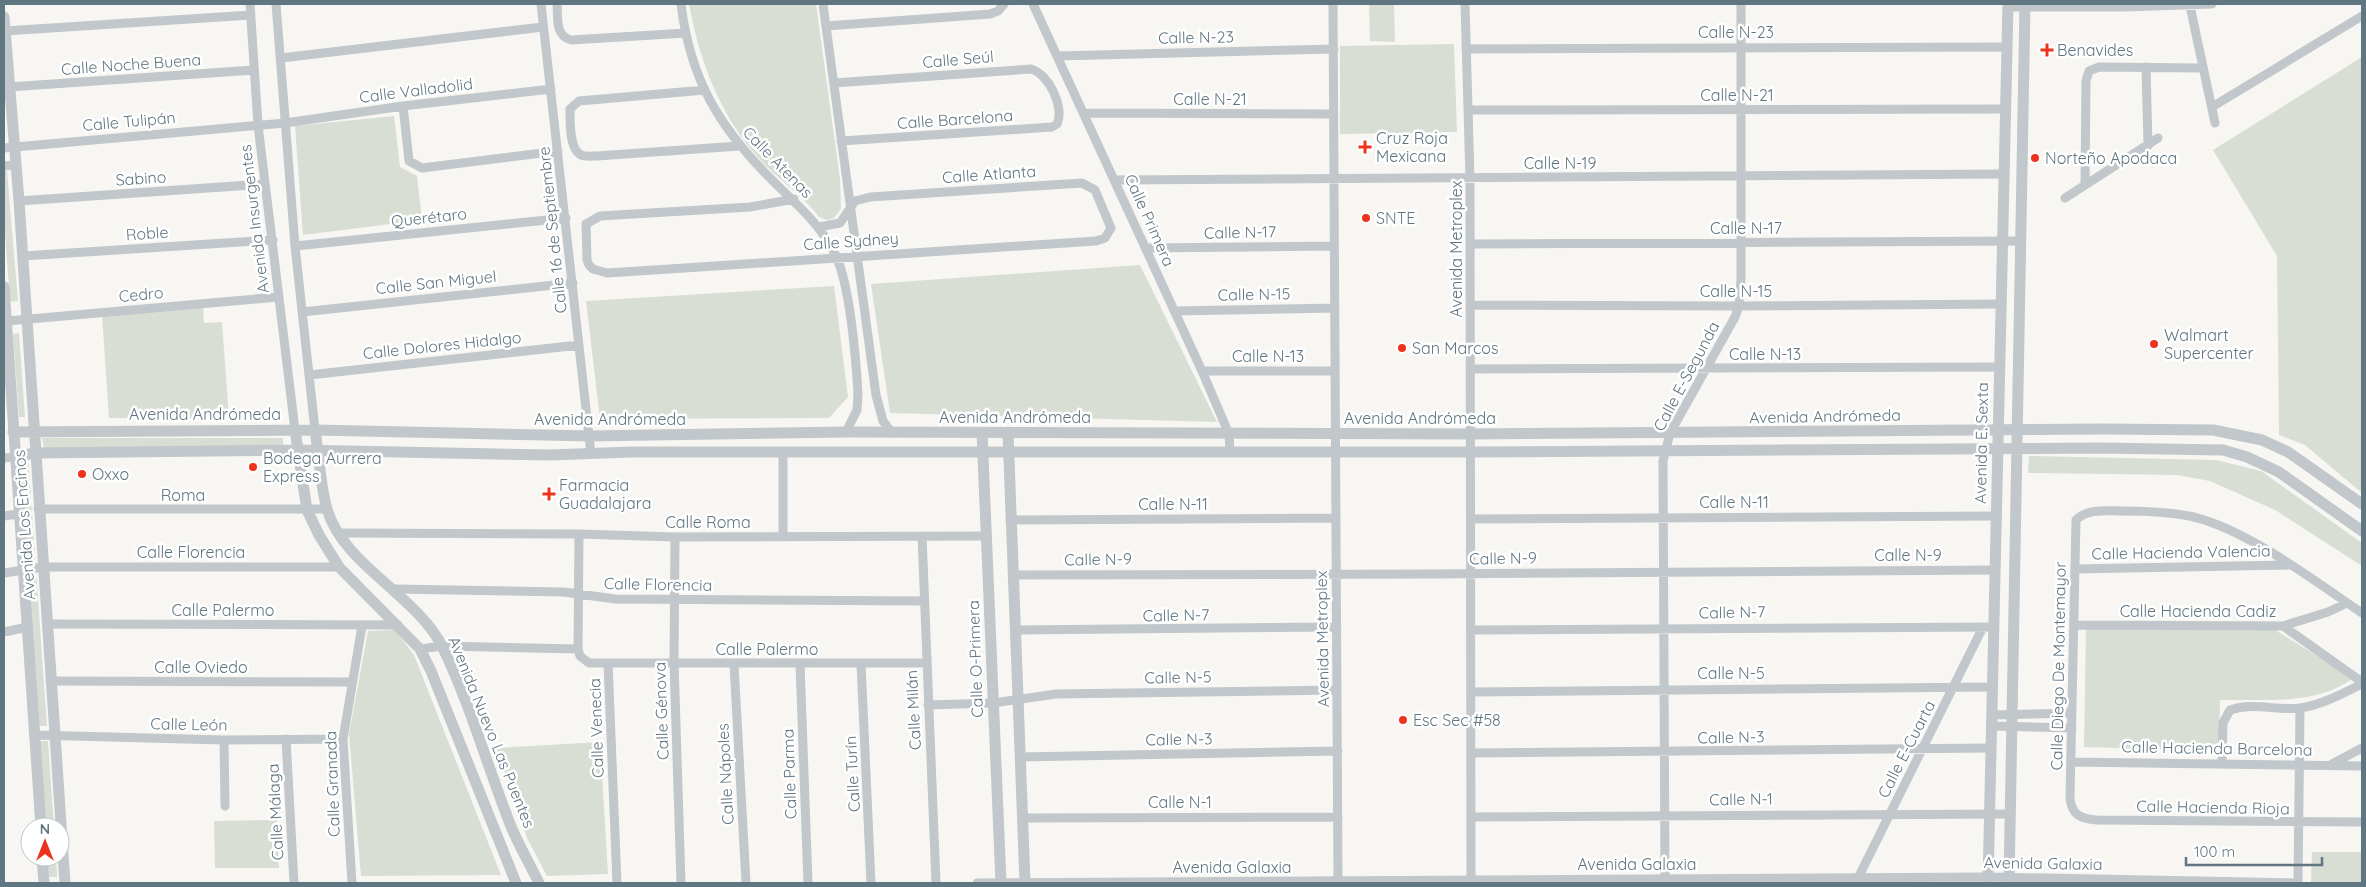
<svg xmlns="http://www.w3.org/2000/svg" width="2366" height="887" font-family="Quicksand,sans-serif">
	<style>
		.green { fill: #d9ded4 }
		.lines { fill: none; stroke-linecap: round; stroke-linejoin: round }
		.minor { stroke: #c1c7ca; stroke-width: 9 }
		.tertiary { stroke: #c1c7ca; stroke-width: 11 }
		.poi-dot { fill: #ed331d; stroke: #fff; stroke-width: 2 }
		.labels { text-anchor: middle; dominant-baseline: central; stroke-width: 5; stroke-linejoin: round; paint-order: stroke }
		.street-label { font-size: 16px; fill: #607680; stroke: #fff }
		.poi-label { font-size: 16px; fill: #607680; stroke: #fff; text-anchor: start }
	</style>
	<rect width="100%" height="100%" fill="#f7f6f3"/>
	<!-- green -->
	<path class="green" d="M689 4H816L840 179 841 209 834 218 827 220 819 217C801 193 775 178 756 155 719 113 699 59 689 4Z
		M1369 4H1394L1395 42 1370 41Z
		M1454 44 1457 132 1340 134V46Z
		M2362 57V493L2305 445 2279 435 2277 256 2213 150Z
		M394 116 400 167 417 176 422 220 303 235 295 126Z
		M4 171H7L18 301 10 302 4 219Z
		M1140 265 1217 422 890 413 871 284Z
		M834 286 848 397 829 418 600 419 586 301Z
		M203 307 204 323 222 322 229 418H109L102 315Z
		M19 333 25 417H19L13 334Z
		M42 438H283V446L44 448Z
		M2029 456 2216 460 2261 471 2362 543V566L2275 510 2210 481 2177 475 2028 473Z
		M19 458H28L47 726H39Z
		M2086 628H2272L2353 678C2318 706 2263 699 2220 700L2219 751 2084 747Z
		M395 630 414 655 501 875 361 876 349 734 368 631Z
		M40 741H48L54 827H45Z
		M600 742 608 874 547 876 527 838 496 748Z
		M277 820 279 868H215L214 821Z
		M2312 852H2362V883H2311Z
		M47 857H56L57 877H48Z"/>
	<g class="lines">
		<!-- minor -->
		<path class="minor" d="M250 4 258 125 295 430
			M276 4 295 246 315 430
			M541 4 591 454
			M557 4C558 18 555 36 571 40L686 33
			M681 4C690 78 718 126 771 179 795 203 821 224 836 256 850 286 856 359 858 394L857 410 846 432
			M823 4 876 395 883 421 892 433
			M1033 4 1202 371 1229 434 1230 452
			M1333 4 1338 883
			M1465 4 1470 179 1471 883
			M2190 6 2215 123
			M2008 7H2124L2212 4
			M826 26 990 14 998 11 1004 4
			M5 31 251 15
			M1466 49 2007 47
			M1058 56 1334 49
			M281 58 543 27
			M2146 67 2148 146
			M834 83 1031 69C1049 74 1065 108 1057 124L1052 127 841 141
			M9 87 254 70
			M705 90 579 101 570 109C570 121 569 149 581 155 585 157 592 156 597 156L739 146
			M403 106 409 161 422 168 558 151
			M2212 107 2362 16
			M1468 110 2005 109
			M1085 113 1334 114
			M4 148 285 123 403 106 551 89
			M4 166 15 165
			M1116 180 2004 174
			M2085 185 2086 81 2089 71 2099 67 2202 68
			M2065 198 2158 138
			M794 199 750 207 600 216 586 224 587 260 589 265 593 269 607 273 669 269 1096 241 1105 238 1111 228 1095 190 1082 183 870 197 855 201 840 223 819 227
			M19 201 265 184
			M1470 244 2021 241
			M295 246 566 218
			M1145 248 1334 246
			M23 256 273 240
			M1471 305 1739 306 2001 304
			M1174 311 1335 308
			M302 312 573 283
			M7 321 278 297
			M1471 369 1999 367
			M1202 371H1335
			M309 375 579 345
			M4 458 14 457
			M38 509H327
			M4 516 18 514
			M1472 519 1996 516
			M1010 520 1336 518
			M339 533 579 534 675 537 986 536
			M579 534 578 649 580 656 589 663H926
			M922 536 936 883
			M675 537 674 662 681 883
			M783 537V452
			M2075 569 2289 565
			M4 573 43 567H339
			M1013 575 1432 574 1994 570
			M394 589 564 592 615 599 923 601
			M2362 613C2316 582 2248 530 2194 517 2171 512 2146 511 2123 511 2107 511 2088 508 2076 520L2070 797C2071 815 2081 819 2097 820L2362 822
			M47 624 398 625
			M2075 625 2283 626 2328 612 2347 603
			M2283 626 2362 682
			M1015 630 1337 627
			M1471 630 1993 627
			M4 632 28 627
			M420 649 442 646 578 649
			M608 663 617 883
			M734 664 746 883
			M800 664 808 883
			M861 664 871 883
			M50 681 352 682
			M1472 692 1991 687
			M928 705 993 703 1056 694 1337 690
			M1991 715 2072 713
			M1991 726 2072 728
			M34 735 224 740 343 739
			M286 739 294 883
			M224 740 225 806
			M1472 753 1990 748
			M1020 757 1338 751
			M2071 762 2362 766
			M2222 763 2223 723 2230 710C2254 702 2277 711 2300 708 2322 705 2343 693 2362 684
			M2332 764 2362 748
			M1472 817 2011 814
			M1023 818 1338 817
			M1665 882 1663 461 1670 433 1735 317 1739 306 1741 279V4
			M1856 882 1983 627
			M352 883 343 739 362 626
			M977 883 1988 877 2298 883
			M2298 883 2300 708"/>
		<!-- tertiary -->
		<path class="tertiary" d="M4 17 19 201 65 883
			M4 287 41 827
			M295 430 307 510 319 535 339 567 420 649 431 671 516 883
			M315 430C319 455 320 484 327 509 343 565 417 595 443 648 471 706 488 769 512 829 520 847 530 865 539 883
			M13 432 315 430 589 436 846 432 1471 434 2103 429 2213 430 2262 440 2288 452 2362 504
			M982 433 1001 883
			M1008 433 1025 883
			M14 457 35 453 298 450 550 455 632 452H1472L2101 448 2223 450 2247 457 2279 472 2362 531
			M42 857 44 883
			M1988 883 2008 4
			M2009 883 2025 4"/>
	</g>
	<!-- markers -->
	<g class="poi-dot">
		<path d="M2044.5 42.5h5v5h5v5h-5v5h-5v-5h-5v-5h5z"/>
		<path d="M1362.5 139.5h5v5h5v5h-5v5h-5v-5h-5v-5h5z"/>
		<circle cx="2035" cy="158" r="5"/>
		<circle cx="1366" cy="218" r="5"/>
		<circle cx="2154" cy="344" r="5"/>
		<circle cx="1402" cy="348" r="5"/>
		<circle cx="253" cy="467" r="5"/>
		<circle cx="82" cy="474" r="5"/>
		<path d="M546.5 486.5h5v5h5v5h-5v5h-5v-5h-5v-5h5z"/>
		<circle cx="1403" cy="720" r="5"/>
	</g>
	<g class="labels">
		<!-- street labels -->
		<g class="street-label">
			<text x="1736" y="32">Calle N-23</text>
			<text transform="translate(1196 37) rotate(-1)">Calle N-23</text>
			<text transform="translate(958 59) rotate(-5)">Calle Seúl</text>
			<text transform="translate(131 64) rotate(-4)">Calle Noche Buena</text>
			<text transform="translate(416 90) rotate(-7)">Calle Valladolid</text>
			<text x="1737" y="95">Calle N-21</text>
			<text x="1210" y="99">Calle N-21</text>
			<text transform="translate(955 119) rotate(-4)">Calle Barcelona</text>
			<text transform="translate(129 121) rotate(-5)">Calle Tulipán</text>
			<text transform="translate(778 162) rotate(46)">Calle Atenas</text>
			<text x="1560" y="163">Calle N-19</text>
			<text transform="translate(989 174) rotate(-4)">Calle Atlanta</text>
			<text transform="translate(141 178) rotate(-4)">Sabino</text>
			<text transform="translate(429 217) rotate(-6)">Querétaro</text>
			<text transform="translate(254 219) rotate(-97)">Avenida Insurgentes</text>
			<text transform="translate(1150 220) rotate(66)">Calle Primera</text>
			<text x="1746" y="228">Calle N-17</text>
			<text transform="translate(552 230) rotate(-96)">Calle 16 de Septiembre</text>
			<text transform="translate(1240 232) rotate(-1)">Calle N-17</text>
			<text transform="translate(147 233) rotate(-4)">Roble</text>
			<text transform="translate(851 241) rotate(-4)">Calle Sydney</text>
			<text transform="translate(1456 249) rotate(-90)">Avenida Metroplex</text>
			<text transform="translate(436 282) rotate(-6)">Calle San Miguel</text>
			<text x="1736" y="291">Calle N-15</text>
			<text transform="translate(141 294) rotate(-5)">Cedro</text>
			<text transform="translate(1254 294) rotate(-1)">Calle N-15</text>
			<text transform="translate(442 345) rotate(-6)">Calle Dolores Hidalgo</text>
			<text x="1765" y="354">Calle N-13</text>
			<text x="1268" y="356">Calle N-13</text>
			<text transform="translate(1686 376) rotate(-62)">Calle E-Segunda</text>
			<text x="205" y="414">Avenida Andrómeda</text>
			<text transform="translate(1825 416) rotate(-1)">Avenida Andrómeda</text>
			<text x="1015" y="417">Avenida Andrómeda</text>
			<text x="1420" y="418">Avenida Andrómeda</text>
			<text x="610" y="419">Avenida Andrómeda</text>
			<text transform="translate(1981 443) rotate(-89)">Avenida E. Sexta</text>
			<text x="183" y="495">Roma</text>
			<text x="1734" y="502">Calle N-11</text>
			<text x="1173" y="504">Calle N-11</text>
			<text x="708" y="522">Calle Roma</text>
			<text transform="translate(24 525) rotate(-94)">Avenida Los Encinos</text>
			<text x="191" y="552">Calle Florencia</text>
			<text transform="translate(2181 552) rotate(-1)">Calle Hacienda Valencia</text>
			<text x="1908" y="555">Calle N-9</text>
			<text transform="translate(1503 558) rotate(-1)">Calle N-9</text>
			<text transform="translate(1098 559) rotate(-1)">Calle N-9</text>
			<text transform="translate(658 584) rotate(1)">Calle Florencia</text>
			<text x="223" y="610">Calle Palermo</text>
			<text x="2198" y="611">Calle Hacienda Cadiz</text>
			<text transform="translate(1732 612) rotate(-1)">Calle N-7</text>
			<text transform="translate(1176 615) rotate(-1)">Calle N-7</text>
			<text transform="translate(1322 639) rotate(-91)">Avenida Metroplex</text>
			<text x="767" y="649">Calle Palermo</text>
			<text transform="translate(975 659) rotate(-92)">Calle O-Primera</text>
			<text transform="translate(2058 666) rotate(-89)">Calle Diego De Montemayor</text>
			<text x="201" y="667">Calle Oviedo</text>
			<text x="1731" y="673">Calle N-5</text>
			<text transform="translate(1178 677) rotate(-1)">Calle N-5</text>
			<text transform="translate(913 710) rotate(-93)">Calle Milán</text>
			<text transform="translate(661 711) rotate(-92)">Calle Génova</text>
			<text transform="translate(189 724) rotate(1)">Calle León</text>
			<text transform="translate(596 728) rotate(-92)">Calle Venecia</text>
			<text transform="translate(492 732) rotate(68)">Avenida Nuevo Las Puentes</text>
			<text transform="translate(1731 737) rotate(-1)">Calle N-3</text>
			<text transform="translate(1179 739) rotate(-1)">Calle N-3</text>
			<text transform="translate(2217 748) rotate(1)">Calle Hacienda Barcelona</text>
			<text transform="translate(1906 749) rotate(-63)">Calle E-Cuarta</text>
			<text transform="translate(725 774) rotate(-93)">Calle Nápoles</text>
			<text transform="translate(789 774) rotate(-92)">Calle Parma</text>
			<text transform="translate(852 774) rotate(-93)">Calle Turín</text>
			<text transform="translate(332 784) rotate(-92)">Calle Granada</text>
			<text transform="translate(1741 799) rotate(-1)">Calle N-1</text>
			<text x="1180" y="802">Calle N-1</text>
			<text transform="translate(2213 807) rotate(1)">Calle Hacienda Rioja</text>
			<text transform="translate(275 812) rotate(-93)">Calle Málaga</text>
			<text transform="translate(2043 863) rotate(1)">Avenida Galaxia</text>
			<text x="1637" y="864">Avenida Galaxia</text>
			<text x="1232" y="867">Avenida Galaxia</text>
		</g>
		<!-- poi labels -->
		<g class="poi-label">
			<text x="2057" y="50">Benavides</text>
			<text x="1376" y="138">Cruz Roja<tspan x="1376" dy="18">Mexicana</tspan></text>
			<text x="2045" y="158">Norteño Apodaca</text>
			<text x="1376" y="218">SNTE</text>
			<text x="2164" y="335">Walmart<tspan x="2164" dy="18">Supercenter</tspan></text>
			<text x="1412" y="348">San Marcos</text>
			<text x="263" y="458">Bodega Aurrera<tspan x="263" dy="18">Express</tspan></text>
			<text x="92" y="474">Oxxo</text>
			<text x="559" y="485">Farmacia<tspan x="559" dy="18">Guadalajara</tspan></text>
			<text x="1413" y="720">Esc Sec #58</text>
		</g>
	</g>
	<!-- border -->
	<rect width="2366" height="887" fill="none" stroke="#607680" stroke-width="10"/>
	<!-- north arrow -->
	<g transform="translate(45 842)"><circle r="24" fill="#ffffff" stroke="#bfc8cc"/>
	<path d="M0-4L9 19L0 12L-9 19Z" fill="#ed331d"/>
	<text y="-8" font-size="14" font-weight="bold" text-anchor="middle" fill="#607680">N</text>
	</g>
	<!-- scale -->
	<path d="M2186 857v8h136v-8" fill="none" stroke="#607680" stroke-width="2.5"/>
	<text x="2194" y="857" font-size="15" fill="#607680" stroke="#ffffff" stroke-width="4" paint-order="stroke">100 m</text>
</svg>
